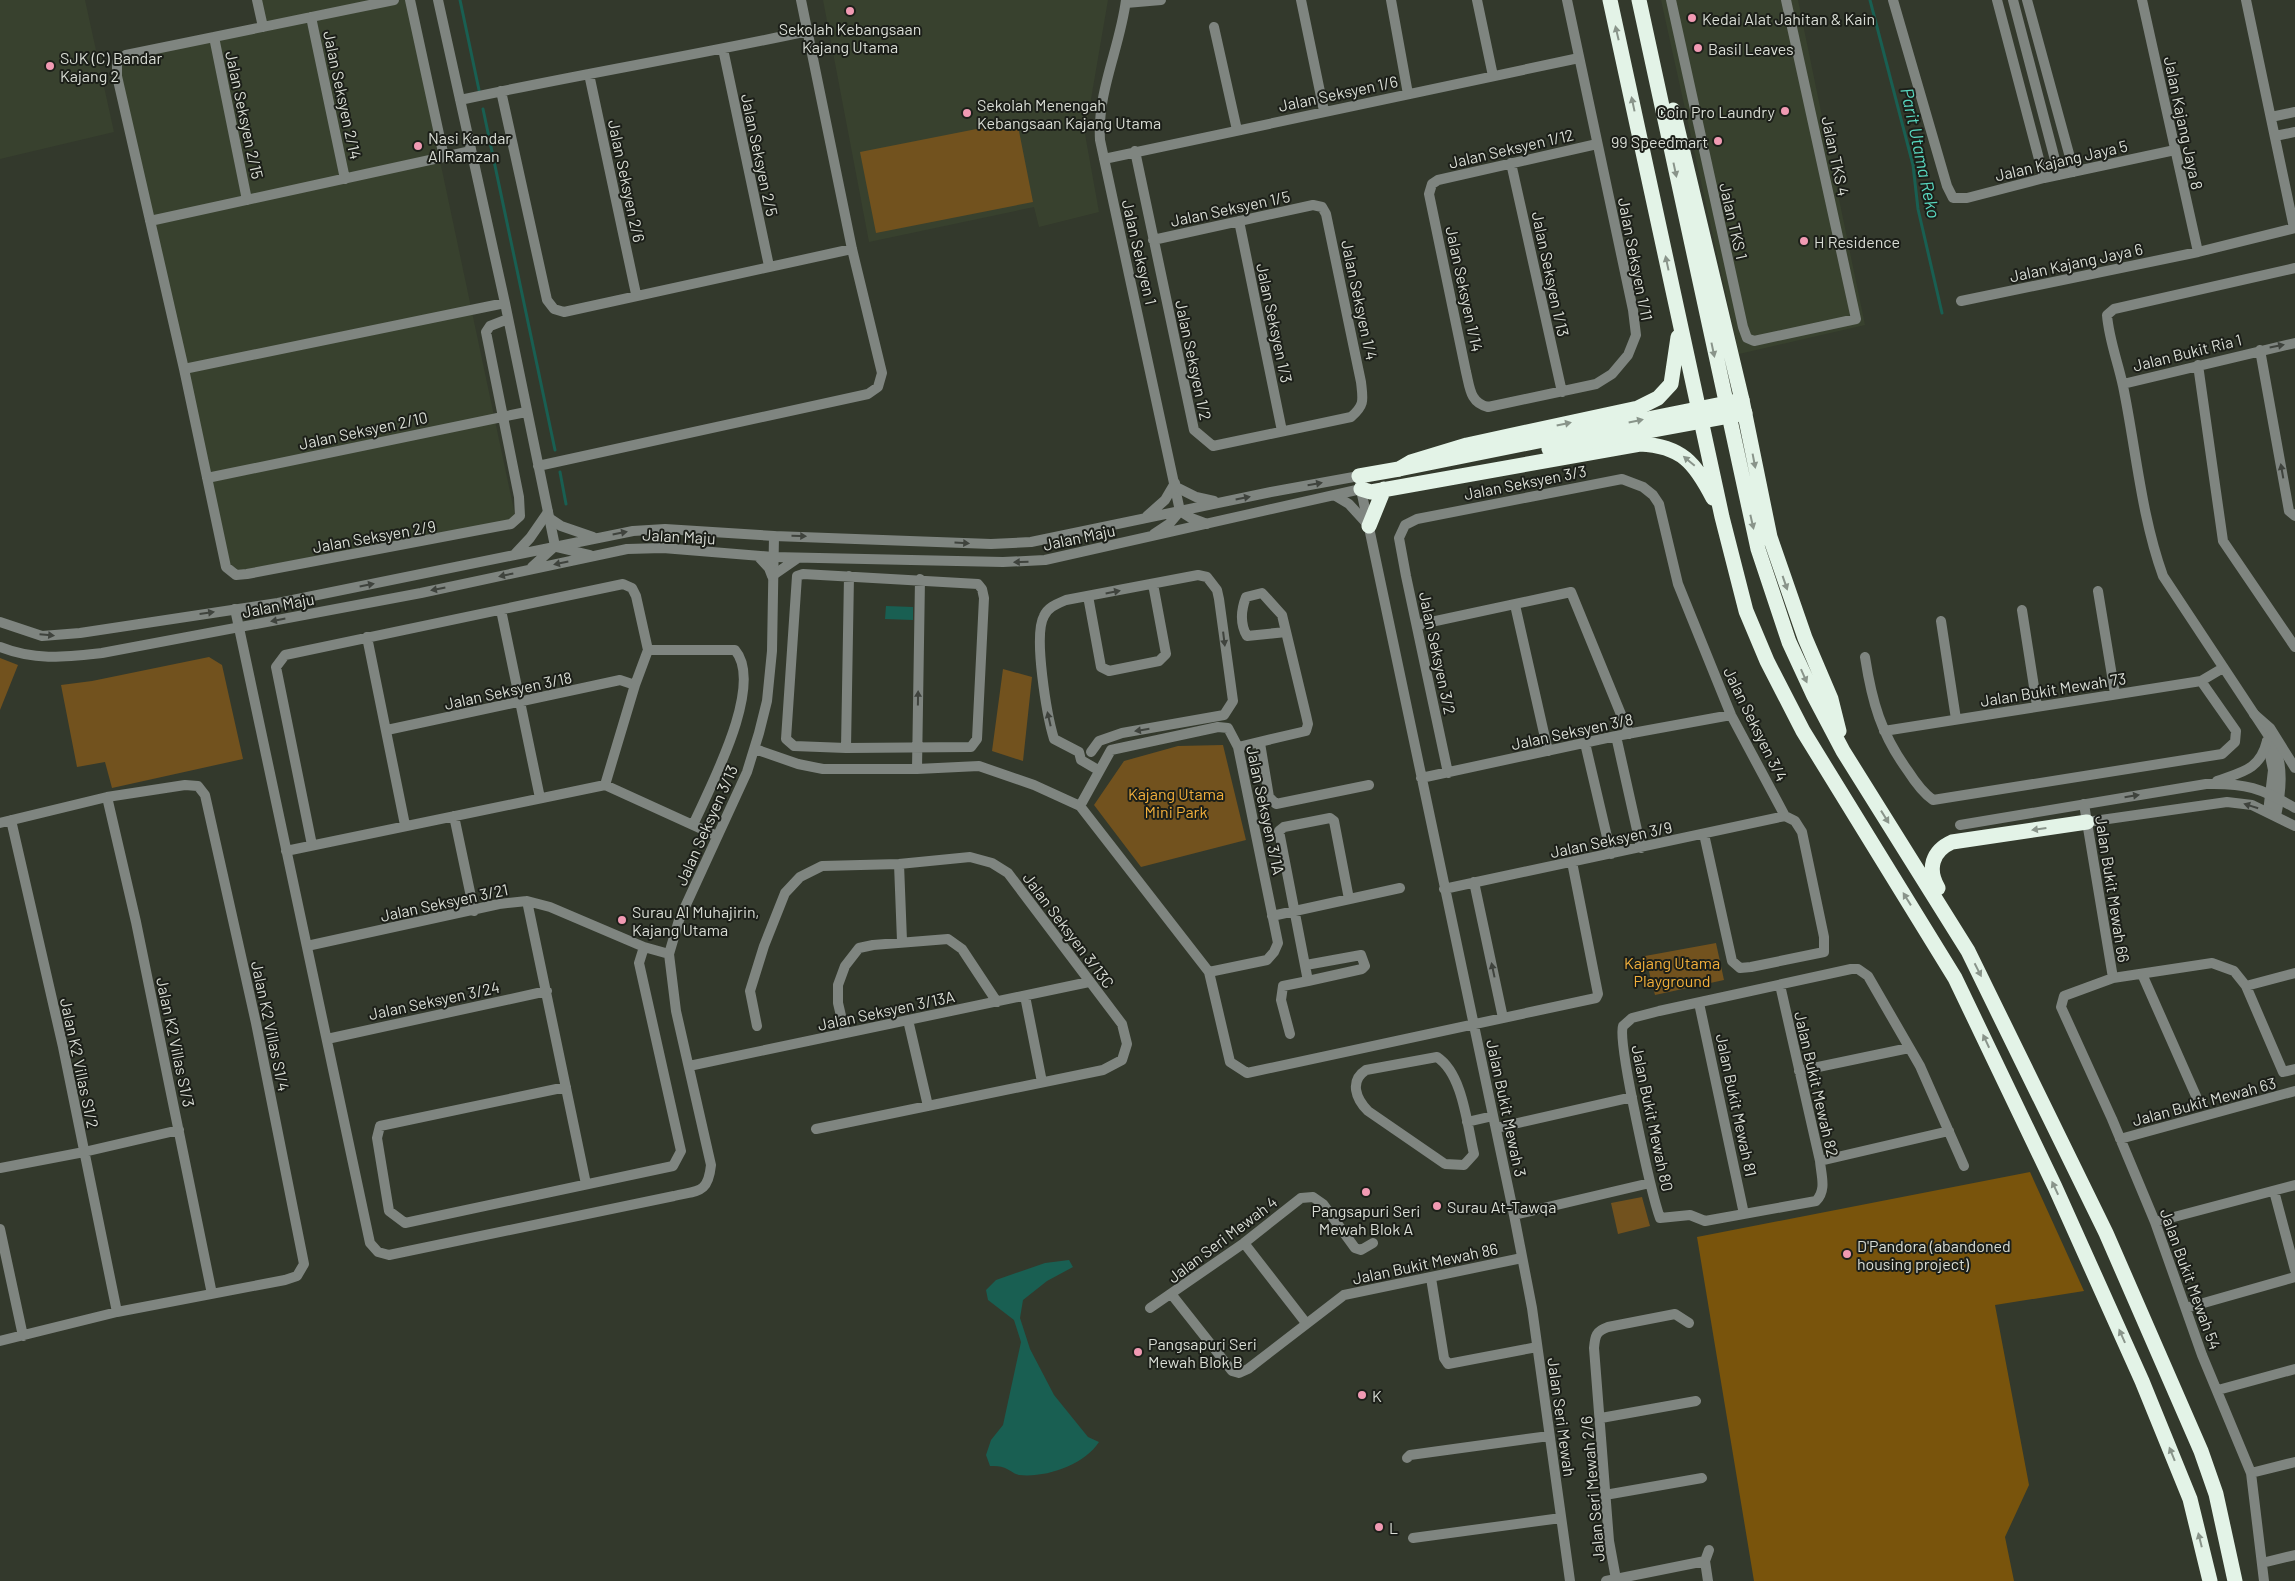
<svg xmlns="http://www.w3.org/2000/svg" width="2295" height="1581" font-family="Barlow,sans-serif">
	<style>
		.built { fill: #38412e }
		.green { fill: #72521e }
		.forest { fill: #79540c }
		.water { fill: #195f52 }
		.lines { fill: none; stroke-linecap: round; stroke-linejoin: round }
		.stream { stroke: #195f52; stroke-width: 3 }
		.minor { stroke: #7f8580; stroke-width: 10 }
		.tertiary { stroke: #7f8580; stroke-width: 10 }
		.motorway { stroke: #e3f3e7; stroke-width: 15 }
		.motorway-bridge { stroke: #e3f3e7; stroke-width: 15 }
		.oneway { fill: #89948a }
		.oneway2 { fill: #3f433d }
		.poi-dot { fill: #f19ab3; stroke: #1c1f19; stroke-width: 2 }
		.labels { text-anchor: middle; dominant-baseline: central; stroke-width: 4; stroke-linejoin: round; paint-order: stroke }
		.poi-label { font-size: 16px; fill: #d9ddd5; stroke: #1c1f19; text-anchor: start }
		.street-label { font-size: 16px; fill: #d9ddd5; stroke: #1c1f19 }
		.park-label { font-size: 16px; fill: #f3b03b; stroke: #1c1f19 }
		.water-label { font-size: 18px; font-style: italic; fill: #58d7bf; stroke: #1c1f19 }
	</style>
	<rect width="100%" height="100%" fill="#33392c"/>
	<!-- built -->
	<path class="built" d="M0 0H85L114 132 0 159Z
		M261 0H406L515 515 508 521 237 571 230 566 122 77V63L128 58 267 30Z
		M823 0H1108L1085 134 1099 212 1039 227 1034 207 869 242Z
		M1661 0H1798L1865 325 1739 354Z"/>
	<!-- green -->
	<path class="green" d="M1017 121 1033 202 876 233 860 152Z
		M209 657 222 665 243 759 112 788 105 762 77 767 61 685 92 681Z
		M0 658 18 665 0 710Z
		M1003 669 1032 677 1023 761 992 751Z
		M1223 745 1246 840 1141 867 1094 805 1124 761 1178 746Z
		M1716 943 1724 980 1655 995 1645 956Z
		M1642 1197 1650 1226 1618 1234 1611 1203Z"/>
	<!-- forest -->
	<path class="forest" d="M2030 1172 2084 1291 1995 1305 2029 1485 2005 1537 2014 1581H1754L1697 1237Z"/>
	<!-- water -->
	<path class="water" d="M886 606 913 607V620L885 619Z
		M1069 1260 1073 1267 1047 1281 1023 1300 1020 1318 1030 1349 1054 1395 1088 1437 1099 1442C1084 1465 1046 1478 1019 1475 1014 1474 1010 1470 1005 1468 1000 1466 995 1466 990 1466L986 1455 991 1440 1003 1425 1021 1342 1014 1320 988 1300 986 1290 996 1280 1045 1263Z"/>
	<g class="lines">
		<!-- stream -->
		<path class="stream" d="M460 0 479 90
			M1870 0 1913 165 1918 209 1942 313
			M483 109 555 450
			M560 472 566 504"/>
		<!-- minor -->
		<path class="minor" d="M257 0 263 27
			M394 0 126 55 117 62V76L184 369 226 567 236 575 247 574 511 524 520 516 519 497 486 332 490 326 508 319
			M410 0 444 157
			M438 0 505 303 555 546
			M1126 0C1120 48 1097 91 1100 140L1180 511
			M1301 0 1324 111
			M1391 0 1408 94
			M1477 0 1493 76
			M1567 0 1633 310 1636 335 1628 355 1612 374 1596 384 1488 407C1470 403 1470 388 1466 372L1429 194 1432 184 1438 180 1597 144
			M1671 0 1743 327 1747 338 1754 341 1856 319 1786 0
			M1893 0 1947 186 1953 198H1967L2044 178 2175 150
			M1997 0 2044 178
			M2013 0 2059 175
			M2027 0 2074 172
			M2142 0 2198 252
			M2246 0 2294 228
			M1126 3 1161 0
			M311 17 345 179
			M1214 27 1237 130
			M214 37 247 200
			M723 49 769 266
			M589 74 636 294
			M501 91 547 300 554 309 564 312 852 249
			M460 100C575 75 692 56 808 31
			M2271 117 2295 112
			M2275 136 2295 132
			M1135 151 1194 430 1213 446 1351 417C1365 405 1363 400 1361 382L1326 214 1322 207 1313 205 1153 240
			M1104 159 1579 58
			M1511 163 1562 392
			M150 221 471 151
			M1239 221 1282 431
			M1961 301 2198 252 2295 228
			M2260 350 2289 511 2295 516
			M2198 365 2223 541 2295 647
			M184 369 505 303
			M2123 384 2295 343
			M538 466 868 394 878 387 882 373 852 249 801 0
			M207 478 526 412
			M1360 485 1514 1215 1532 1308 1570 1581
			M2098 591 2115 694
			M1088 596 1101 667 1109 671 1159 661 1166 654 1153 584
			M1515 605 1548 751
			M235 609 370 1243 378 1252 389 1255 674 1196C698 1190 708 1194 711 1165L676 1011 669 954 679 920 747 772 759 733 767 701 772 651 774 536
			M501 610 540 798
			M2022 610 2037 706
			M1941 621 1956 719
			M1417 625 1571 592 1629 734
			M367 637 405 825
			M648 650H735C765 685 710 787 693 825
			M1865 657C1872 702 1881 734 1908 771 1915 782 1922 792 1933 800L2222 754 2235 742 2236 731 2201 681
			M387 730 620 680 635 685
			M1884 731 2201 681 2223 668
			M1616 736 1641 848
			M2267 741 2273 770 2268 812
			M1260 743 1269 797 1276 804 1369 785
			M1585 743 1611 854
			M1238 747 1306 731 1308 724 1306 715 1282 615 1262 593 1246 597C1241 610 1240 624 1247 636L1286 632
			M846 748 794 746 786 739 797 576 803 574 978 584 982 589 984 598 977 739 971 747 846 748 849 576
			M755 749 798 764 823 769H917L979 766 1034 785 1080 806 1209 972 1230 1062 1247 1073 1596 998 1598 994 1572 862
			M1091 752 1099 741 1122 733 1224 715 1233 701 1219 599 1217 590 1207 577 1198 575 1066 600C1057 604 1048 607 1044 616 1033 635 1047 716 1054 739L1079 752 1081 760 1098 770
			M917 769 920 579
			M1448 773 1406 576 1399 538 1405 525 1417 519 1622 479 1643 487 1653 495 1659 504 1678 584 1731 715 1785 816 1795 821 1802 832 1824 937V952L1751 967 1740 968 1732 961 1704 834
			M1421 778 1616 736 1731 715
			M107 797 136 922 212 1294
			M2084 804 2113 978
			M1080 806 1111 750 1218 727 1228 728 1238 747 1278 943 1274 952 1267 960 1209 972
			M454 816 474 911
			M2276 816C2281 792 2284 767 2274 744L2163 576C2141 515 2136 449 2123 386 2118 362 2109 340 2107 315L2114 309 2295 268
			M11 820 63 1047 117 1312
			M0 823 107 797 185 785 198 786 205 795 256 1023 304 1264 297 1276 285 1280 117 1312 0 1341
			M312 845 276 667 285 655 623 584 632 588 636 596 648 650 635 685 605 785
			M286 851 605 785 717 836
			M899 864 902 941
			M1474 882 1503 1018
			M1444 889 1785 816
			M527 901 586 1184
			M1272 916 1400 888
			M307 946 499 904 527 901 550 907 644 947 669 954
			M1306 965 1361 955 1365 966 1362 969 1308 981
			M2142 974 2196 1096
			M1780 985 1820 1161C1821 1175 1827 1190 1816 1201L1705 1221 1690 1215 1660 1218C1652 1196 1617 1041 1623 1026L1632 1018 1659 1011 1851 969H1858L1868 976 1920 1066 1964 1166
			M2246 986 2295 973
			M1025 996 1042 1082
			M1699 1003 1744 1214
			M908 1020 928 1106
			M757 1026 750 991 764 946 785 893 800 877 822 866 899 864 970 857 992 863 1008 873 1122 1024 1127 1044 1122 1060 1103 1070 816 1129
			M845 1033 838 1003V985L845 966 859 948 873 945 948 939 962 949 997 1002
			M1290 1034 1281 1000 1283 986 1308 981 1279 831 1284 827 1330 818 1334 821 1349 899
			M327 1039 547 991
			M1437 1057C1463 1074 1467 1125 1474 1154L1464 1165 1445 1164 1368 1111C1356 1099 1349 1081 1366 1070Z
			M689 1066 1089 982
			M1799 1071 1909 1048
			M566 1087 380 1126 377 1138 389 1211 405 1223 673 1166 681 1151 639 963 644 947
			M1467 1122 1493 1116
			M1496 1128 1632 1097
			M2120 1139 2295 1091
			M1820 1161 1949 1131
			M0 1168 84 1152 179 1130
			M2274 1191 2295 1270
			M1514 1215 1650 1183
			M2155 1222 2295 1185
			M0 1229 23 1336
			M1244 1243 1306 1323
			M1431 1278 1444 1358 1448 1364 1537 1347
			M1172 1295 1232 1371 1239 1373 1248 1369 1344 1295 1522 1258
			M1150 1308 1244 1243 1301 1198 1313 1197 1323 1204 1355 1248 1361 1250 1373 1243
			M2186 1308 2295 1277
			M2218 1390 2295 1369
			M1601 1418 1696 1401
			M1407 1458 1410 1455 1549 1436
			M2251 1473 2295 1462
			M1605 1495 1702 1478
			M1413 1538 1561 1518
			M1705 1561 1708 1581
			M2262 1563 2295 1555
			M1616 1579 1609 1541 1594 1348C1595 1336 1596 1331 1608 1327L1675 1314 1689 1323
			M1606 1581 1705 1561 1709 1550
			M2264 1581 2251 1473 2202 1355 2155 1222 2112 1119 2061 1007 2064 996 2113 978 2212 963 2234 971 2246 986 2283 1072 2295 1069"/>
		<!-- tertiary -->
		<path class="tertiary" d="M1176 487 1196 497 1214 501
			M1334 495 1349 504 1369 526
			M1147 516 1165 500 1175 483
			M549 518 561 526 593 537
			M1154 534 1169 524 1180 511 1191 518 1207 524
			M556 547 590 555
			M515 554 530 538 548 512
			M758 556 769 568 772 576 798 558
			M532 567 555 546
			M0 622 42 636 80 633 278 603 633 531 665 529 774 536 991 544 1031 542 1271 492 1359 476
			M0 647C35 661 65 657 102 653L421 593 627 549 663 548 773 557 1003 562 1045 560 1361 489
			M2254 714 2270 728 2295 768
			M2217 781C2242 772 2260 770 2267 741
			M2087 822 2227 802 2252 805 2295 826
			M1960 825 2206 784C2246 783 2261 788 2295 808"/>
		<!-- motorway -->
		<path class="motorway" d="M1610 0 1722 517 1746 611 1767 661 1803 731 1955 978 2055 1187 2142 1381 2190 1499 2210 1581
			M1639 0 1758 549 1789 642 1814 696 1843 751 1968 951 2106 1233 2201 1451 2216 1494 2235 1581
			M1673 110 1742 400 1770 537 1805 638 1831 699 1839 731
			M1359 476 1399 469 1411 462 1467 445 1638 408 1658 398 1671 384 1678 337
			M1361 489 1371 492 1640 444C1682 446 1695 463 1713 498
			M1369 526 1384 489
			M1938 888C1927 869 1932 851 1952 842L2087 822"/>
		<!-- motorway-bridge -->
		<path class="motorway-bridge" d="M1549 449 1745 413
			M1399 469 1742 400"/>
	</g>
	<!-- one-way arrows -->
	<defs><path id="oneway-solid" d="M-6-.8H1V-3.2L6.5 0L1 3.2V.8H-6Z" transform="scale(1.25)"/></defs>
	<g class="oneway">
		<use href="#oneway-solid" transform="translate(1617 33) rotate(-103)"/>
		<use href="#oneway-solid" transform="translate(1633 104) rotate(-102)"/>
		<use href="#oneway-solid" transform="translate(1675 170) rotate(78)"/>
		<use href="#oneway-solid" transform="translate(1667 263) rotate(-102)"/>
		<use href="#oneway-solid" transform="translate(1713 350) rotate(78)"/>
		<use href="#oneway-solid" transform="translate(1636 421) rotate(-12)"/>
		<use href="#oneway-solid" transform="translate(1564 424) rotate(-12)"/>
		<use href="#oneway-solid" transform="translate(1689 461) rotate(-140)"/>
		<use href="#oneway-solid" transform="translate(1754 461) rotate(79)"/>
		<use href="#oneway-solid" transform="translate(1752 522) rotate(77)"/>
		<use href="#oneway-solid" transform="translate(1785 583) rotate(71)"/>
		<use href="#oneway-solid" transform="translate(1804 676) rotate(66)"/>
		<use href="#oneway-solid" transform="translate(1885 817) rotate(58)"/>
		<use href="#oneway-solid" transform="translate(2039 829) rotate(172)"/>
		<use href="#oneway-solid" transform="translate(1907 899) rotate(-122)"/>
		<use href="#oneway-solid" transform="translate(1978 970) rotate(63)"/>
		<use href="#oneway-solid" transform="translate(1986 1041) rotate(-115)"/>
		<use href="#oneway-solid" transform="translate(2055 1188) rotate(-115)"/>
		<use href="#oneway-solid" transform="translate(2122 1336) rotate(-114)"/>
		<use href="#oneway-solid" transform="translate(2172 1454) rotate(-112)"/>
		<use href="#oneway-solid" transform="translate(2200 1540) rotate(-104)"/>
	</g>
	<g class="oneway2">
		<use href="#oneway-solid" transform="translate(2277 346) rotate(-11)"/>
		<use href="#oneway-solid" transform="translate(2282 471) rotate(-100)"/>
		<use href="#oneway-solid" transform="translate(1315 484) rotate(-10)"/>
		<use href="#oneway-solid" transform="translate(1243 498) rotate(-11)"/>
		<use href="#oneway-solid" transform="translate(620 533) rotate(-11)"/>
		<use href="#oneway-solid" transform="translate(799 536) rotate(1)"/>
		<use href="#oneway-solid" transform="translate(962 543) rotate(3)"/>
		<use href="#oneway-solid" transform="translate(1021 562) rotate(178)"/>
		<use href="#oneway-solid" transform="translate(561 563) rotate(168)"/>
		<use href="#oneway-solid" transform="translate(506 575) rotate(168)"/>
		<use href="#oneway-solid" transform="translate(367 585) rotate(-11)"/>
		<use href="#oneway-solid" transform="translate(438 589) rotate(169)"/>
		<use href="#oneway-solid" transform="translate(1113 592) rotate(-11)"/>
		<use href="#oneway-solid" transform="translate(207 613) rotate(-8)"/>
		<use href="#oneway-solid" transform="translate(278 620) rotate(169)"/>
		<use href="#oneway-solid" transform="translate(47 635) rotate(5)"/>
		<use href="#oneway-solid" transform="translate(1224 639) rotate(83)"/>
		<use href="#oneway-solid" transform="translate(918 698) rotate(-89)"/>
		<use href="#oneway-solid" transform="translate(1049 719) rotate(-103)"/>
		<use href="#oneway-solid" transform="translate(1142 730) rotate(171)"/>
		<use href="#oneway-solid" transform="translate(2132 796) rotate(-9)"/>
		<use href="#oneway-solid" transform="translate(2251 806) rotate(-163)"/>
		<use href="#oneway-solid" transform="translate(1493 970) rotate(-102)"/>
	</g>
	<!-- markers -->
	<g class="poi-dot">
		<circle cx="850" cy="11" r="5"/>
		<circle cx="1692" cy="18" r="5"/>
		<circle cx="1698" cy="48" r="5"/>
		<circle cx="50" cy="66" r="5"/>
		<circle cx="1785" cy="111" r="5"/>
		<circle cx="967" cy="113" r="5"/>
		<circle cx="1718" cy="141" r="5"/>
		<circle cx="418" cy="146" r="5"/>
		<circle cx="1804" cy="241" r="5"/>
		<circle cx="622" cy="920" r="5"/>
		<circle cx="1366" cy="1192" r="5"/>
		<circle cx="1437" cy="1206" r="5"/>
		<circle cx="1847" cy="1254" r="5"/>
		<circle cx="1138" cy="1352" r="5"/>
		<circle cx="1362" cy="1395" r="5"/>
		<circle cx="1379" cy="1527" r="5"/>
	</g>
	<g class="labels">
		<!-- poi labels -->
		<g class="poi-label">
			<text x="1702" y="18">Kedai Alat Jahitan &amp; Kain</text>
			<text x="850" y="28" text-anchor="middle">Sekolah Kebangsaan<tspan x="850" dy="18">Kajang Utama</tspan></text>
			<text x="1708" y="48">Basil Leaves</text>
			<text x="60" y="57">SJK (C) Bandar<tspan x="60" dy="18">Kajang 2</tspan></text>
			<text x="977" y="104">Sekolah Menengah<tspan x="977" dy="18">Kebangsaan Kajang Utama</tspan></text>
			<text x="1775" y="111" text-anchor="end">Coin Pro Laundry</text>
			<text x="428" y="137">Nasi Kandar<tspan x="428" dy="18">Al Ramzan</tspan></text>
			<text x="1708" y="141" text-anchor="end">99 Speedmart</text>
			<text x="1814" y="241">H Residence</text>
			<text x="632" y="911">Surau Al Muhajirin,<tspan x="632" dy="18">Kajang Utama</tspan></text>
			<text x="1447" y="1206">Surau At-Tawqa</text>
			<text x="1366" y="1210" text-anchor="middle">Pangsapuri Seri<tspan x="1366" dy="18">Mewah Blok A</tspan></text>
			<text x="1857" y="1245">D'Pandora (abandoned<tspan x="1857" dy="18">housing project)</tspan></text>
			<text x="1148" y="1343">Pangsapuri Seri<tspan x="1148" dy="18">Mewah Blok B</tspan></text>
			<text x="1372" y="1395">K</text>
			<text x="1389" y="1527">L</text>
		</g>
		<!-- street labels -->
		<g class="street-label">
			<text transform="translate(1338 93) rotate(-12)">Jalan Seksyen 1/6</text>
			<text transform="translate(343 95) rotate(78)">Jalan Seksyen 2/14</text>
			<text transform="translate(245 115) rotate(78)">Jalan Seksyen 2/15</text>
			<text transform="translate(2184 123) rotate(78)">Jalan Kajang Jaya 8</text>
			<text transform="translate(1511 148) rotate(-13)">Jalan Seksyen 1/12</text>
			<text transform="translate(760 155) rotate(78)">Jalan Seksyen 2/5</text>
			<text transform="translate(1836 156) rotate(78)">Jalan TKS 4</text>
			<text transform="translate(2061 160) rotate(-13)">Jalan Kajang Jaya 5</text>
			<text transform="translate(627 181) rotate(78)">Jalan Seksyen 2/6</text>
			<text transform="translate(1230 208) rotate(-12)">Jalan Seksyen 1/5</text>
			<text transform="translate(1734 221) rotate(77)">Jalan TKS 1</text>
			<text transform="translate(1140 252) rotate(77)">Jalan Seksyen 1</text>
			<text transform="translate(1636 259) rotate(79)">Jalan Seksyen 1/11</text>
			<text transform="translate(2076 262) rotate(-12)">Jalan Kajang Jaya 6</text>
			<text transform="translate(1551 274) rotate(78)">Jalan Seksyen 1/13</text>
			<text transform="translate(1465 289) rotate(78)">Jalan Seksyen 1/14</text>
			<text transform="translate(1360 300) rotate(78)">Jalan Seksyen 1/4</text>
			<text transform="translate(1275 323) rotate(78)">Jalan Seksyen 1/3</text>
			<text transform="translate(2187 352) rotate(-14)">Jalan Bukit Ria 1</text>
			<text transform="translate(1194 360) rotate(78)">Jalan Seksyen 1/2</text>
			<text transform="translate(363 430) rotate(-12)">Jalan Seksyen 2/10</text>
			<text transform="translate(1525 482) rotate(-11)">Jalan Seksyen 3/3</text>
			<text transform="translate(374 536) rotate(-10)">Jalan Seksyen 2/9</text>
			<text transform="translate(679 536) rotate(3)">Jalan Maju</text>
			<text transform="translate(1079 537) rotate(-12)">Jalan Maju</text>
			<text transform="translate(278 605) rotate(-11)">Jalan Maju</text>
			<text transform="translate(1438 653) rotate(78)">Jalan Seksyen 3/2</text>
			<text transform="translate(2053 689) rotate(-9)">Jalan Bukit Mewah 73</text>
			<text transform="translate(508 690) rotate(-12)">Jalan Seksyen 3/18</text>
			<text transform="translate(1756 724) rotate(64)">Jalan Seksyen 3/4</text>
			<text transform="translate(1572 731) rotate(-12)">Jalan Seksyen 3/8</text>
			<text transform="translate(1266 810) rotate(78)">Jalan Seksyen 3/1A</text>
			<text transform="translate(706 825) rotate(-66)">Jalan Seksyen 3/13</text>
			<text transform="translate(1611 839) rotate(-12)">Jalan Seksyen 3/9</text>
			<text transform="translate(2113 889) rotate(81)">Jalan Bukit Mewah 66</text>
			<text transform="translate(444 902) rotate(-12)">Jalan Seksyen 3/21</text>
			<text transform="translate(1069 930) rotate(53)">Jalan Seksyen 3/13C</text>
			<text transform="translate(434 1000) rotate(-12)">Jalan Seksyen 3/24</text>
			<text transform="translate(886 1010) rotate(-12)">Jalan Seksyen 3/13A</text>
			<text transform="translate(271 1026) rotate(78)">Jalan K2 Villas S1/4</text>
			<text transform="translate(176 1042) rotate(78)">Jalan K2 Villas S1/3</text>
			<text transform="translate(80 1063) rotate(78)">Jalan K2 Villas S1/2</text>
			<text transform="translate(1817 1084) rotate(77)">Jalan Bukit Mewah 82</text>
			<text transform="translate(2204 1101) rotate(-15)">Jalan Bukit Mewah 63</text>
			<text transform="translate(1737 1105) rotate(78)">Jalan Bukit Mewah 81</text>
			<text transform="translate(1507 1108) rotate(78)">Jalan Bukit Mewah 3</text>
			<text transform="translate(1653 1118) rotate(78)">Jalan Bukit Mewah 80</text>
			<text transform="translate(1222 1239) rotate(-37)">Jalan Seri Mewah 4</text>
			<text transform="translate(1425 1263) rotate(-12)">Jalan Bukit Mewah 86</text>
			<text transform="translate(2191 1279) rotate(70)">Jalan Bukit Mewah 54</text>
			<text transform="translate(1562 1417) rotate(82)">Jalan Seri Mewah</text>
			<text transform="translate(1592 1489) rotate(-95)">Jalan Seri Mewah 2/6</text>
		</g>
		<!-- park labels -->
		<g class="park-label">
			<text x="1176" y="793">Kajang Utama<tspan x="1176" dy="18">Mini Park</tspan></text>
			<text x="1672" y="962">Kajang Utama<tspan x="1672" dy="18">Playground</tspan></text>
		</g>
		<!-- water labels -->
		<g class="water-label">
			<text transform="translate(1921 153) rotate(78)">Parit Utama Reko</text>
		</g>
	</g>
</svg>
